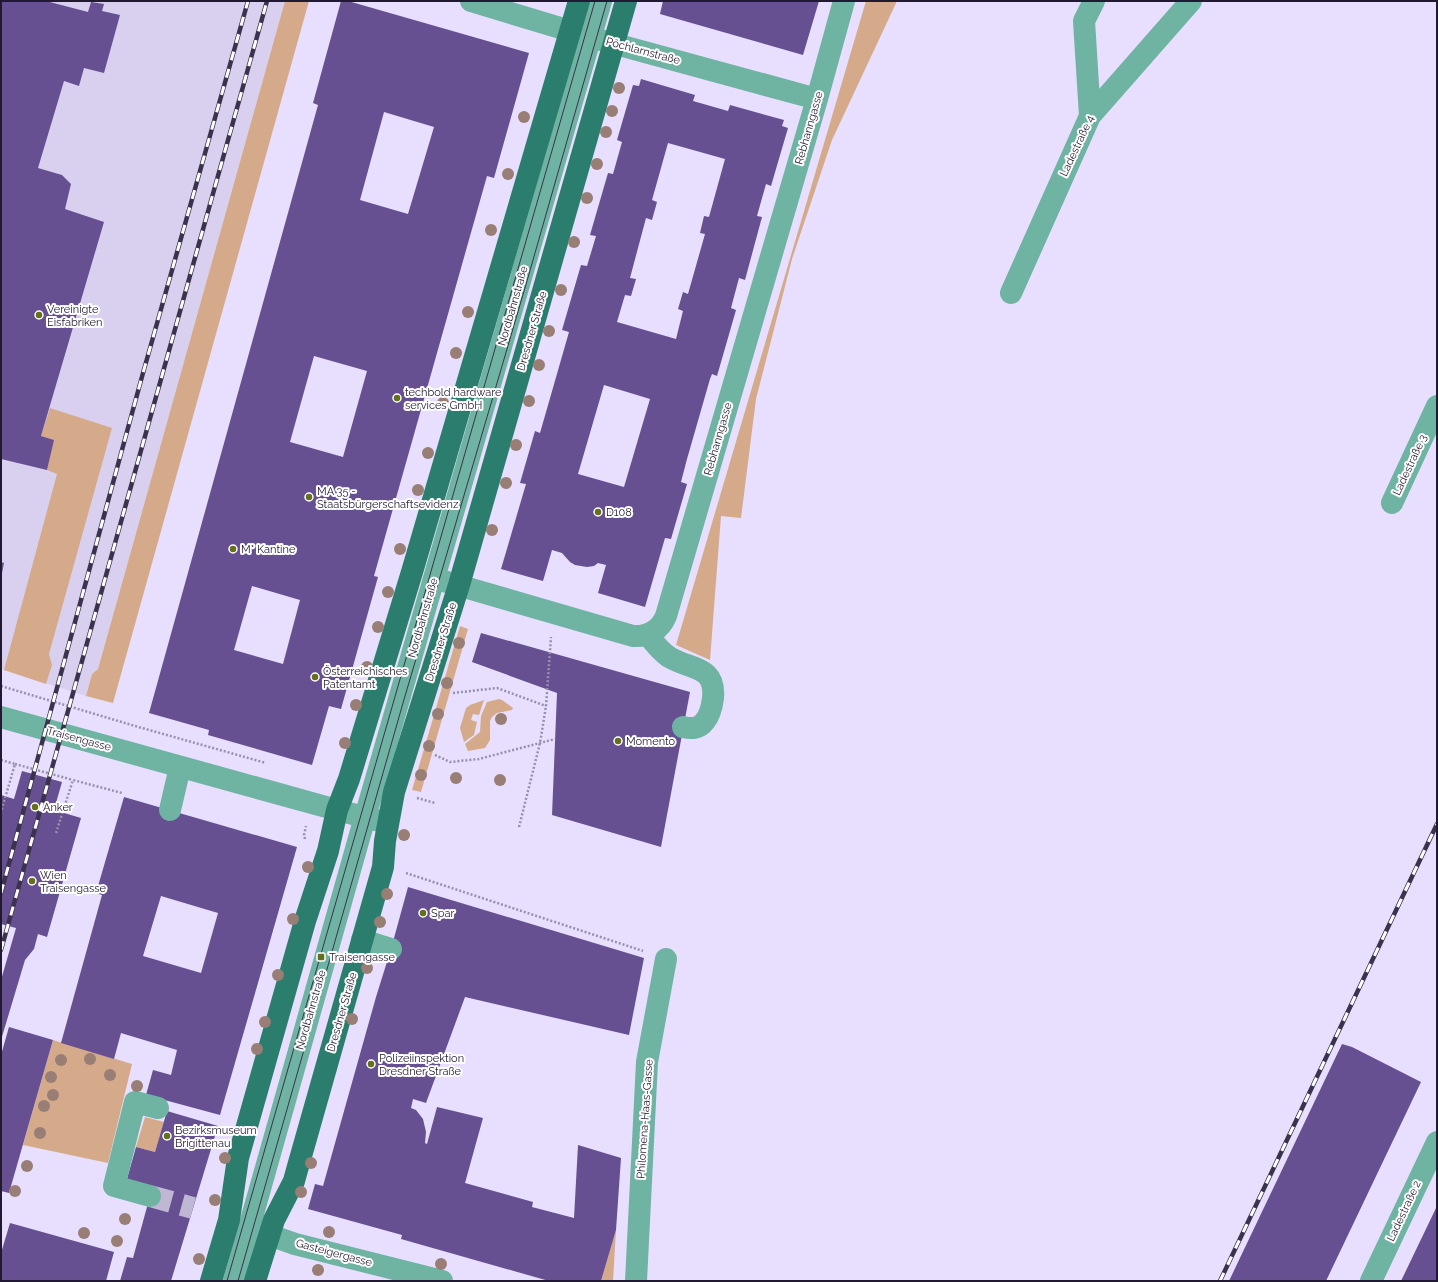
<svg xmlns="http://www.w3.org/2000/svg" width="1438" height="1282" font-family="Raleway,sans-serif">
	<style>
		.built { fill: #d9d0f0 }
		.green { fill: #d5aa8b }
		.building { fill: #665091; fill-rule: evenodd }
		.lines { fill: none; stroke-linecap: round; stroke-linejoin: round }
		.minor-tunnel { stroke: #bfb7d4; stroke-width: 22; stroke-dasharray: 22 11; stroke-linecap: butt }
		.path { stroke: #978fab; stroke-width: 2.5; stroke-dasharray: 2 2; stroke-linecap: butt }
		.minor { stroke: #6fb3a3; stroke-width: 22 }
		.major { stroke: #2b7e6e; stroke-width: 22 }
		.tram { stroke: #3b324d; stroke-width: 1 }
		.rail-casing { stroke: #3b324d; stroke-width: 4.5 }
		.rail { stroke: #fff; stroke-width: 3; stroke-dasharray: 9; stroke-linecap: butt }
		.tree { fill: #987e74 }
		.poi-dot { fill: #64701b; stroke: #fff; stroke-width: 1.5 }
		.labels { text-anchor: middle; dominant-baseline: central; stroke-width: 4; stroke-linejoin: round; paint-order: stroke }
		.street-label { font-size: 11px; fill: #211832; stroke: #fff }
		.poi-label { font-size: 11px; fill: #211832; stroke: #fff; text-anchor: start }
	</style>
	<rect width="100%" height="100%" fill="#e7dffd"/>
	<!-- built -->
	<path class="built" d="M1 1H285L98 669 92 674 86 696 1 669Z"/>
	<!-- green -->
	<path class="green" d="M285 1H309L113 703 86 696 92 674 98 669Z
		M866 1H897L832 140 792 259 756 399 741 518 721 516 710 660 676 645Z
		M50 408 112 428 49 654 52 665 46 684 4 670 57 474 47 470 53 440 41 436Z
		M460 626 468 629 421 792 412 790Z
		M499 699 502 700 513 708 512 710 497 713 492 717 490 721V740L485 748 468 751 465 744 480 732 481 716 487 702Z
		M484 700 479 715 473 714 471 720 477 722 474 735 464 742 460 728 466 708 470 705Z
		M53 1040 132 1064 108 1163 23 1145Z
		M145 1117 164 1122 155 1152 136 1147Z
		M616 1230 613 1281H601Z"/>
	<!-- building -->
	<path class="building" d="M1 1H46L88 12 91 2 104 4 102 11 120 15 104 73 84 68 79 86 64 81 38 168 62 175 71 184 65 209 104 222 41 436 54 440 47 470 1 459Z
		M341 1H348L529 53 494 178 487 176 374 576 378 577 341 709 329 706 312 765 208 735 209 730 149 713 318 105 313 103ZM384 112 434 127 408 214 360 200ZM314 356 367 371 343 457 290 442ZM252 586 300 600 283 664 234 650Z
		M663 1H819L803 55 660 14Z
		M641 79 695 95 693 101 728 111 730 105 784 120 782 126 788 128 771 186 766 184 757 216 762 217 745 280 739 278 731 308 736 310 717 376 712 374 710 379 687 459 681 482 687 484 671 539 665 538 645 607 598 593 606 565 598 563 594 566 587 567 575 565 570 562 562 553 552 550 543 581 501 569 526 484 520 483 535 431 540 433 569 332 562 330 581 265 587 266 596 236 590 235 608 173 613 174 622 142 617 140 633 85 639 86ZM668 143 725 159 709 217 704 216 700 233 705 234 688 294 683 292 678 309 683 311 676 339 617 322 625 295 631 296 636 279 630 278 646 218 652 220 657 202 652 200ZM604 385 650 399 624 487 578 474Z
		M1 562 4 563 2 573H1Z
		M481 633 690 692 661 847 552 815 557 693 472 662Z
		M22 771 62 782 54 810 81 818 47 937 38 934 34 949 25 960 1 1040V980L16 928 1 924V795L14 799Z
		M124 797 297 847 220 1115 146 1095 153 1070 171 1075 177 1050 121 1033 114 1059 61 1043 102 895 96 893ZM161 896 218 913 201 973 143 956Z
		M408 887 644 958 629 1035 465 997 426 1103 413 1099 411 1108 416 1110 423 1119 426 1132 425 1143 427 1144 437 1107 483 1118 465 1183 533 1202 532 1207 574 1218 578 1145 621 1158 616 1230 601 1281H549L401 1239 402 1235 308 1209 315 1184 323 1186 376 997 391 949Z
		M9 1027 53 1040 9 1193 1 1191V1055Z
		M1342 1044 1352 1047 1421 1082 1326 1281H1229Z
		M167 1111 218 1126 171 1281H120L127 1257 133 1258 150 1196 127 1179 136 1147 155 1152Z
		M1437 1206V1281H1401Z
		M10 1223 114 1252 106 1281H1V1253Z"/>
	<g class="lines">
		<!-- minor-tunnel -->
		<path class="minor-tunnel" d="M150 1196 193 1208"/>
		<!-- path -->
		<path class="path" d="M1 686 135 726 266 763
			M453 693 497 688 546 706
			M435 755 450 762 479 759 555 739
			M1 760 15 764 1 812
			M15 764 73 780
			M417 798 435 803
			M519 827 540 743 546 706 551 637
			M56 833 73 780 122 793
			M305 839 304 835 306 826
			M406 873 643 951"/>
		<!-- minor -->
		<path class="minor" d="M471 1 597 39 817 99
			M1090 116 1084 21 1094 1
			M1011 293 1090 116 1191 1
			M1392 503 1437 406
			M440 580 633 636C649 637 660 630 666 616L817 99 844 1
			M648 635C654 643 660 651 669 657 690 670 716 665 713 698 712 706 710 715 705 721 699 729 692 729 683 727
			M1 717 337 810 380 821
			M170 810 180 767
			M362 940 391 949
			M150 1196 114 1186 135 1102 158 1108
			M252 1229 295 1244 442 1281
			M234 1281 365 817 601 1
			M636 1281 647 1062 666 959
			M1371 1281 1437 1142"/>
		<!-- major -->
		<path class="major" d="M211 1281 229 1220 238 1158 305 921 328 851 337 810 349 779 412 572 579 1
			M255 1281 274 1220 294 1181 297 1170 383 867 385 841 394 792 459 585 626 1"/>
		<!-- tram -->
		<path class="tram" d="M227 1281 595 1
			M238 1281 403 703 527 281 607 1"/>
		<!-- rail casing -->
		<g class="rail-casing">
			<path id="rail" d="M1 893 143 373 248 1
				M1 950 267 1
				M1220 1281 1437 824"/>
		</g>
		<!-- rail -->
		<use href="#rail" class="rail"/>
	</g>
	<!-- trees -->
	<g class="tree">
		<circle cx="619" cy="88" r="6"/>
		<circle cx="612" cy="111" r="6"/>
		<circle cx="524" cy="117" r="6"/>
		<circle cx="606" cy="132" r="6"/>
		<circle cx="597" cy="164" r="6"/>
		<circle cx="508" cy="174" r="6"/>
		<circle cx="587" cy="198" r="6"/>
		<circle cx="491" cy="230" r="6"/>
		<circle cx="574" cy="242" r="6"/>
		<circle cx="561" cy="290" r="6"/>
		<circle cx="468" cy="312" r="6"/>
		<circle cx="549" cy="331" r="6"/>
		<circle cx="456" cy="353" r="6"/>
		<circle cx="539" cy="365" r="6"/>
		<circle cx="529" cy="401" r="6"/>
		<circle cx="443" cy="403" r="6"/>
		<circle cx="516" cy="445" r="6"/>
		<circle cx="428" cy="453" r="6"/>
		<circle cx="506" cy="483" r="6"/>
		<circle cx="418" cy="490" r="6"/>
		<circle cx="492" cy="530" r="6"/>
		<circle cx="400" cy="549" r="6"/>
		<circle cx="388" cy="592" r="6"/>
		<circle cx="378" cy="627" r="6"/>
		<circle cx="459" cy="643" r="6"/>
		<circle cx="367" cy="667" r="6"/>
		<circle cx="447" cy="683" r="6"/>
		<circle cx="356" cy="705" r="6"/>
		<circle cx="438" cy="714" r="6"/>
		<circle cx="501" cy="719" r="6"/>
		<circle cx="345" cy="743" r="6"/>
		<circle cx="429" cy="746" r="6"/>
		<circle cx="421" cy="775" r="6"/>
		<circle cx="456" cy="778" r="6"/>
		<circle cx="500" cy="780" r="6"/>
		<circle cx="404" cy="835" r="6"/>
		<circle cx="308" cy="867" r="6"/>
		<circle cx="387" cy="894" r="6"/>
		<circle cx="293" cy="919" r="6"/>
		<circle cx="380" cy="922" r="6"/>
		<circle cx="367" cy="968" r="6"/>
		<circle cx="278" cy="975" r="6"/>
		<circle cx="352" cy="1019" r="6"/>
		<circle cx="265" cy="1022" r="6"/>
		<circle cx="257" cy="1049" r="6"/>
		<circle cx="90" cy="1059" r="6"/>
		<circle cx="61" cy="1060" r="6"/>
		<circle cx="110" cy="1075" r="6"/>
		<circle cx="51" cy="1077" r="6"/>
		<circle cx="137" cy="1086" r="6"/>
		<circle cx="53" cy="1095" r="6"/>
		<circle cx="44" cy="1106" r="6"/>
		<circle cx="40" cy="1133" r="6"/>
		<circle cx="225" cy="1158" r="6"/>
		<circle cx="311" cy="1163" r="6"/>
		<circle cx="27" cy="1166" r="6"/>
		<circle cx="15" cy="1191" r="6"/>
		<circle cx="301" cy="1192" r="6"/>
		<circle cx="215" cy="1200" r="6"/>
		<circle cx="125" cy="1219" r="6"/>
		<circle cx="329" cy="1232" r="6"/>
		<circle cx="84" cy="1233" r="6"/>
		<circle cx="117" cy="1241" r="6"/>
		<circle cx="199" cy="1259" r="6"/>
		<circle cx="441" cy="1264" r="6"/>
		<circle cx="318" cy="1270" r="6"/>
	</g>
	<!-- markers -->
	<g class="poi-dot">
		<circle cx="39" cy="315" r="4"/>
		<circle cx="397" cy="398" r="4"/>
		<circle cx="309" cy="497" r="4"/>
		<circle cx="598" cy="512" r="4"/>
		<circle cx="233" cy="549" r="4"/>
		<circle cx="315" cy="677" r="4"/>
		<circle cx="618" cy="741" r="4"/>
		<circle cx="35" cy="807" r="4"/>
		<circle cx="32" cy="881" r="4"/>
		<circle cx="423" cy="913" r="4"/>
		<rect x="317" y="953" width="8" height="8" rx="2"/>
		<circle cx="371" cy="1064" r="4"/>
		<circle cx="167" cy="1136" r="4"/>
	</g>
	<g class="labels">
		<!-- street labels -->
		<g class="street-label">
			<text transform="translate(643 51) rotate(15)">Pöchlarnstraße</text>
			<text transform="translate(809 128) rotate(-74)">Rebhanngasse</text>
			<text transform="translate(1077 146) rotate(-65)">Ladestraße 4</text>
			<text transform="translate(513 306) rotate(-74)">Nordbahnstraße</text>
			<text transform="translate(532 331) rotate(-74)">Dresdner Straße</text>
			<text transform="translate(718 439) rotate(-74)">Rebhanngasse</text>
			<text transform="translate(1410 465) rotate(-65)">Ladestraße 3</text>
			<text transform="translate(423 618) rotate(-74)">Nordbahnstraße</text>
			<text transform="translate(441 642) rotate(-73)">Dresdner Straße</text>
			<text transform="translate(79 739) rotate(15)">Traisengasse</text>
			<text transform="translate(311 1010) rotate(-74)">Nordbahnstraße</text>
			<text transform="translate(342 1012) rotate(-74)">Dresdner Straße</text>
			<text transform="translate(645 1119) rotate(-86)">Philomena-Haas-Gasse</text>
			<text transform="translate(1404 1211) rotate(-65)">Ladestraße 2</text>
			<text transform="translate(334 1253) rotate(15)">Gasteigergasse</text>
		</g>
		<!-- poi labels -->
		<g class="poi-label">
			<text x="47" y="309">Vereinigte<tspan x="47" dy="13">Eisfabriken</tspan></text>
			<text x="405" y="392">techbold hardware<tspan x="405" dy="13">services GmbH</tspan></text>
			<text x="317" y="491">MA 35 -<tspan x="317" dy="13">Staatsbürgerschaftsevidenz</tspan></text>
			<text x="606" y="512">D108</text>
			<text x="241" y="549">M* Kantine</text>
			<text x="323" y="671">Österreichisches<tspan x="323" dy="13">Patentamt</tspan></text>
			<text x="626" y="741">Momento</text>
			<text x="43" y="807">Anker</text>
			<text x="40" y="875">Wien<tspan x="40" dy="13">Traisengasse</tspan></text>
			<text x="431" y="913">Spar</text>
			<text x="329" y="957">Traisengasse</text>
			<text x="379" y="1058">Polizeiinspektion<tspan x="379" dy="13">Dresdner Straße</tspan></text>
			<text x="175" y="1130">Bezirksmuseum<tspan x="175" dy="13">Brigittenau</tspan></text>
		</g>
	</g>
	<!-- border -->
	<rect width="1438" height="1282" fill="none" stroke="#211832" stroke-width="4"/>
</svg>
